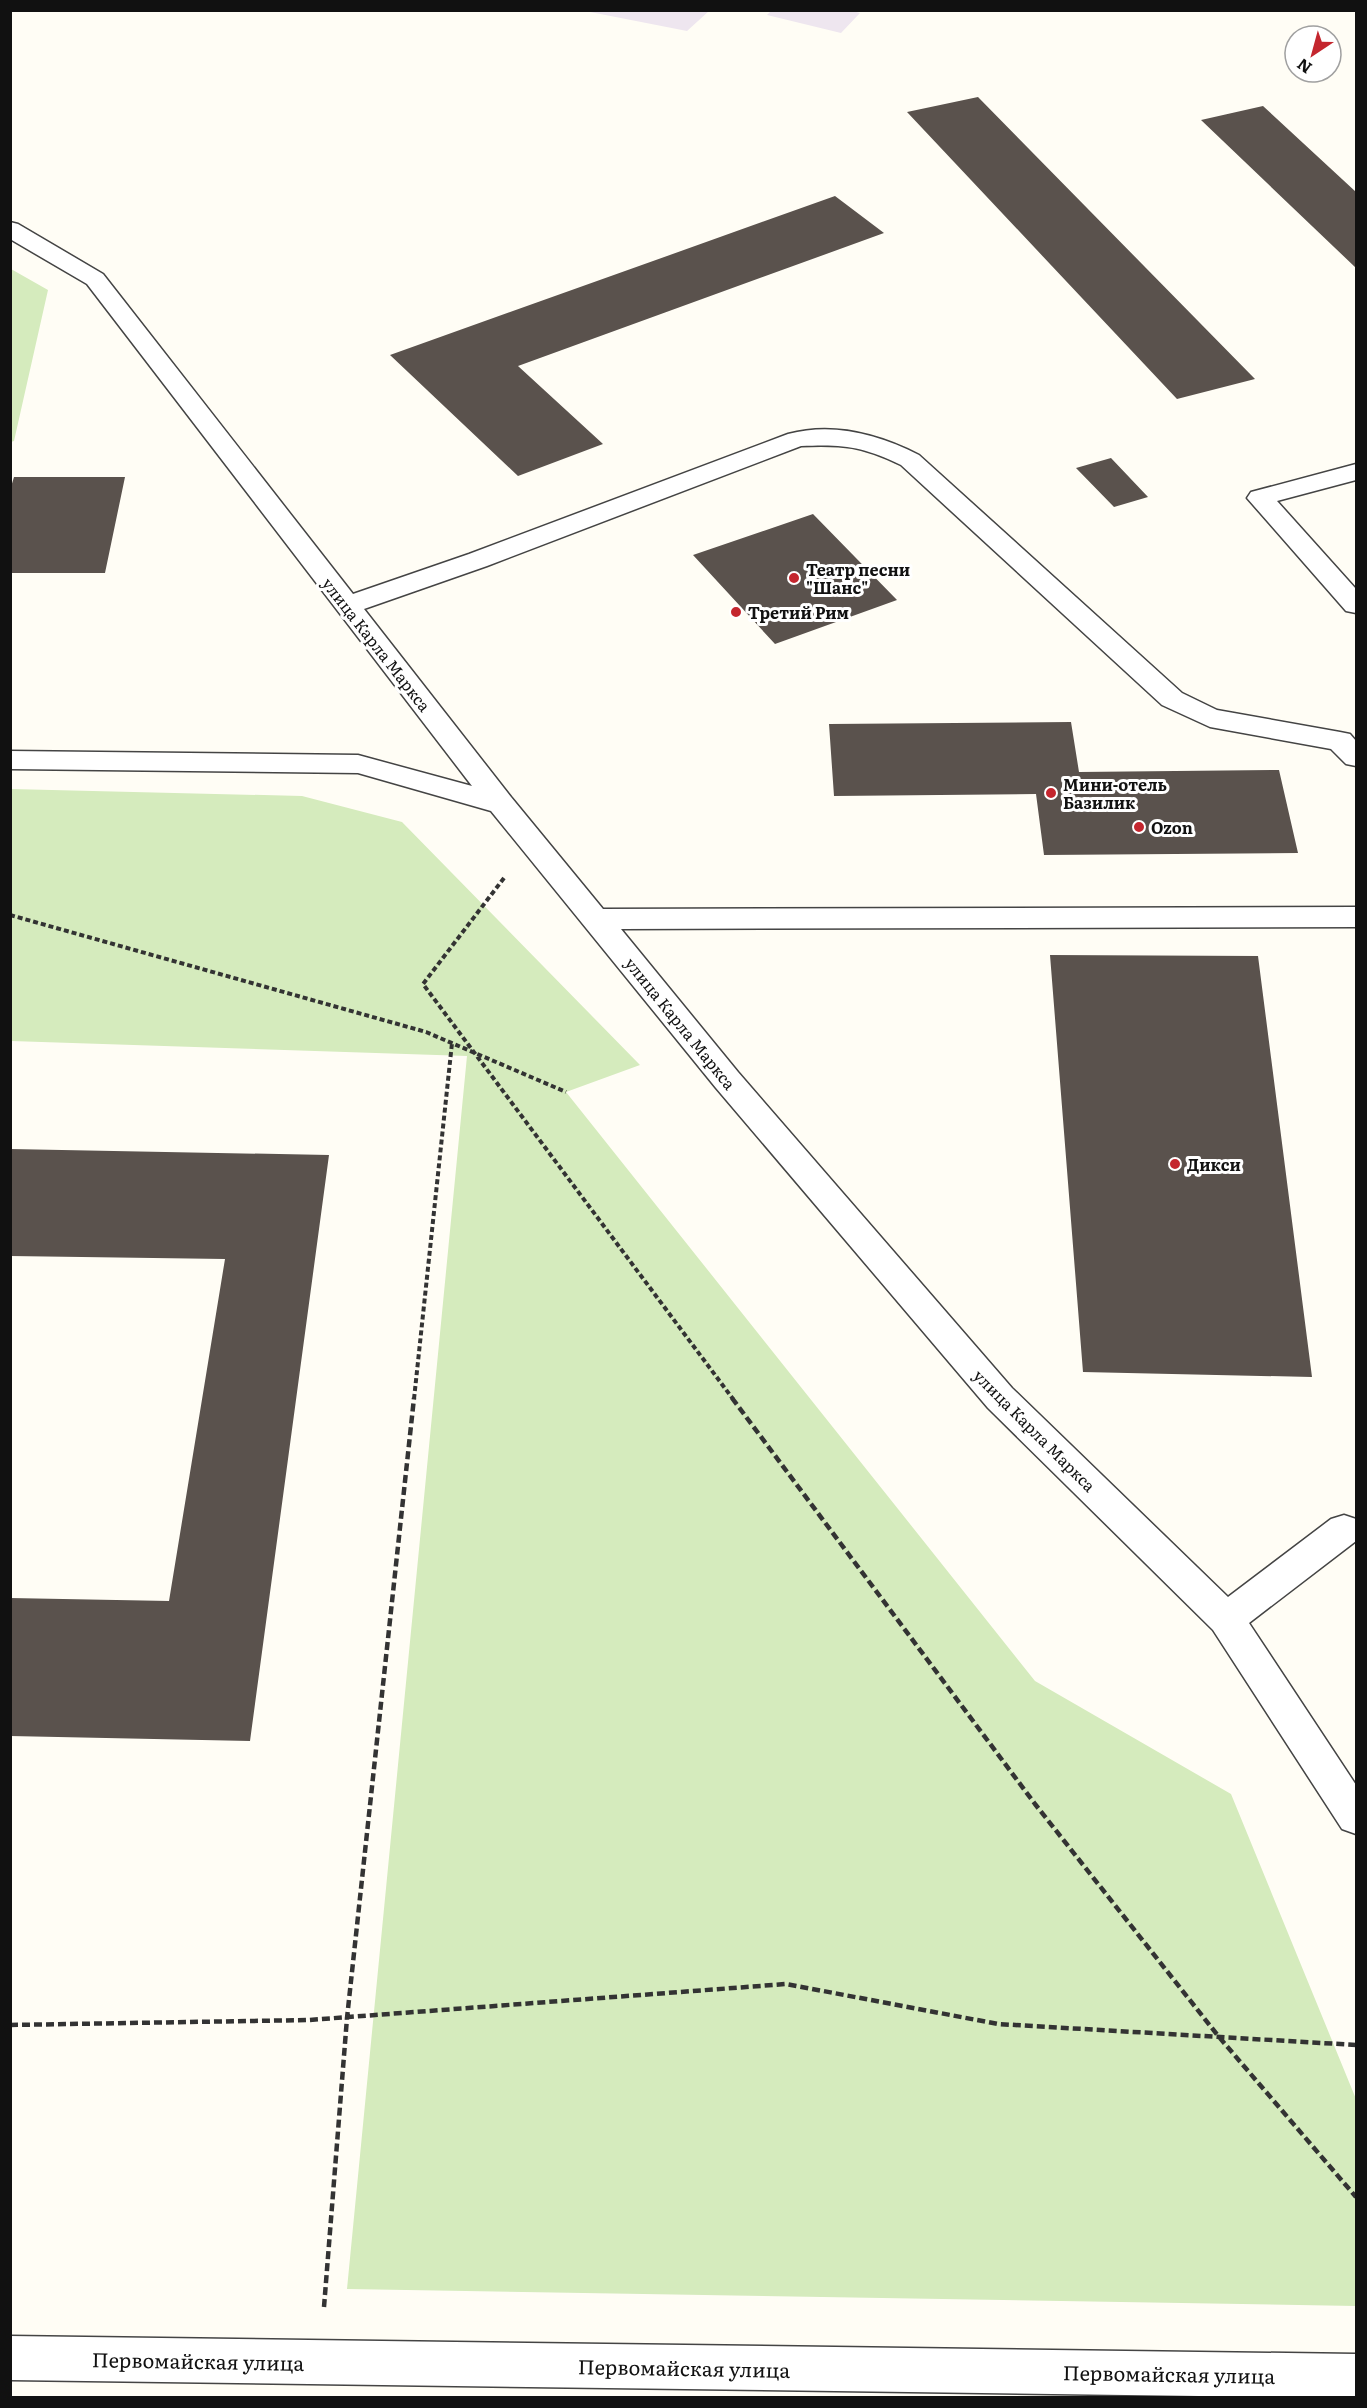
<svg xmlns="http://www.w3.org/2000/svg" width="1367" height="2408" font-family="Literata,serif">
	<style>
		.industrial { fill: #eee6ef }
		.green { fill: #d5ebbd }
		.building { fill: #5a524d }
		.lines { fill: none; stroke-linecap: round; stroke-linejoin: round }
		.minor-casing { stroke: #444; stroke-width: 3 }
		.path-far1 { stroke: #333; stroke-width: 4; stroke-dasharray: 5 3; stroke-linecap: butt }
		.path { stroke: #333; stroke-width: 4.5; stroke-dasharray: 8 4; stroke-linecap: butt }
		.minor { fill: #fff; fill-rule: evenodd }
		.poi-dot { fill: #c4262e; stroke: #fff; stroke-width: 2 }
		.labels { text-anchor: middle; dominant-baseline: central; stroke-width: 6; stroke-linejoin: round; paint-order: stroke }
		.poi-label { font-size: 16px; font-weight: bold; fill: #111; stroke: #fff; text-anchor: start }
		.street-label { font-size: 16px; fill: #111; stroke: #fff }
		.near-street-label { font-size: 20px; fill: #111; stroke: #fff }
	</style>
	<rect width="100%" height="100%" fill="#fffdf5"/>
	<!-- industrial -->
	<path class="industrial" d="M585 11H709L687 31Z
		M771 11 849 10 860 13 841 33 767 15Z"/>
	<!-- green -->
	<path class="green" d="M11 269 48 290 14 441 11 442Z
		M11 789 302 796 402 822 640 1065 566 1092 1035 1681 1231 1794 1356 2099V2306L347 2289 467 1056 11 1041Z"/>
	<!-- building -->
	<path class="building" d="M978 97 1255 379 1177 399 907 112Z
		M1263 106 1356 192V268L1201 120Z
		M835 196 884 233 518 366 603 444 518 476 390 355Z
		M1111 458 1148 497 1114 507 1076 468Z
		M14 477H125L105 573H10V490Z
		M813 514 897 600 775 644 693 555Z
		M1071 722 1079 772 1279 770 1298 853 1044 855 1036 794 834 796 829 724Z
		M1050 955 1258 956 1312 1377 1083 1372Z
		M10 1149 329 1155 250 1741 10 1736V1598L169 1601 225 1259 10 1256Z"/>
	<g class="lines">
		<!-- minor casing -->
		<g class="minor-casing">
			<path id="minor" d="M10 222 18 224 103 274 353 594 469 554 788 434C833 422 878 434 919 455L1182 693 1217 710 1340 732 1350 734 1356 741V766L1346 764 1331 749 1210 727 1162 705 901 465C862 446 843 444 801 446L487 566 364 609 511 797 603 909 1356 907V927L621 929 738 1072 1012 1388 1228 1597 1331 1519 1344 1515 1356 1519V1541L1249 1623 1356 1785V1834L1342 1829 1213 1630 988 1408 716 1088 491 811 358 773 10 769V751L358 755 472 786 87 284 10 239Z
				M1356 464V480L1277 501 1356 589V613L1346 611 1247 498 1251 492Z
				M10 2336 1356 2354V2398L10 2380Z"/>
		</g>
		<!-- path-far1 -->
		<path class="path-far1" d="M504 878 423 984 733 1399
			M10 915 426 1032 566 1092
			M414 1399 452 1043"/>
		<!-- path -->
		<path class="path" d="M732 1398 1035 1804 1219 2037 1356 2197
			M10 2025 309 2020 786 1984 998 2024 1356 2045
			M324 2307 347 2018 414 1398"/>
		<!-- minor -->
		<use href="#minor" class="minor"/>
	</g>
	<!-- markers -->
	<g class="poi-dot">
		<circle cx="794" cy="578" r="6"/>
		<circle cx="736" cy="612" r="6"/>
		<circle cx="1051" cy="793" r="6"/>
		<circle cx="1139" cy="827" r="6"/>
		<circle cx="1175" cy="1164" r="6"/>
	</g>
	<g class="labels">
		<!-- poi labels -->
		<g class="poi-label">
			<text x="806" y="569">Театр песни<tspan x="806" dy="18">"Шанс"</tspan></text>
			<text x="748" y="612">Третий Рим</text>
			<text x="1063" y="784">Мини-отель<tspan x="1063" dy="18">Базилик</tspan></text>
			<text x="1151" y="827">Ozon</text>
			<text x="1187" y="1164">Дикси</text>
		</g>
		<!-- street labels -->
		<g class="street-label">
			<text transform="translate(377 644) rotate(52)">улица Карла Маркса</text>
			<text transform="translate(681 1023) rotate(51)">улица Карла Маркса</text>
			<text transform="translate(1035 1430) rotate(45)">улица Карла Маркса</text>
		</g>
		<!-- near-street labels -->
		<g class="near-street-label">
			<text transform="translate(198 2360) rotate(1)">Первомайская улица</text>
			<text transform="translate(684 2367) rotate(1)">Первомайская улица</text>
			<text transform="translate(1169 2373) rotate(1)">Первомайская улица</text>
		</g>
	</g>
	<!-- border -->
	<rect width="1367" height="2408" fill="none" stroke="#111111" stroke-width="24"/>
	<!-- north arrow -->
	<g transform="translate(1313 54) rotate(216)"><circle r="28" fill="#ffffff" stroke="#a0a0a0" stroke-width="1.5"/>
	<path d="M0-4.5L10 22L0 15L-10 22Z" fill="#c4262e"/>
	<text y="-9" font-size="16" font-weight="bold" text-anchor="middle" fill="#111111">N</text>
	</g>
</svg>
